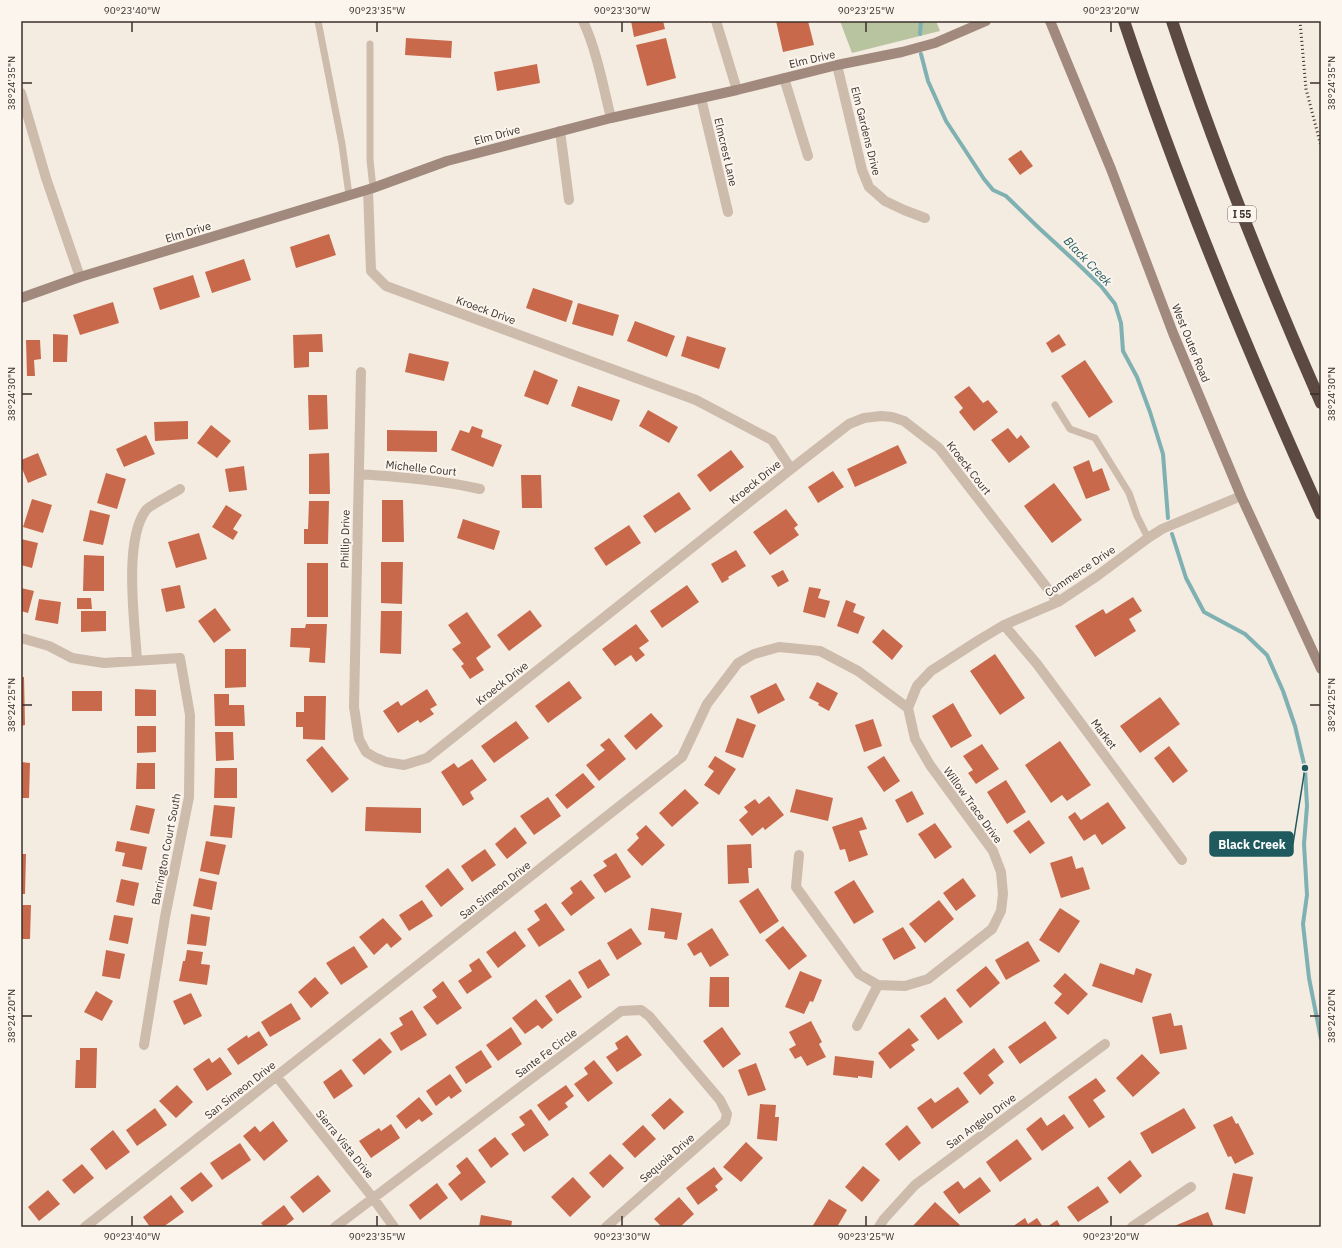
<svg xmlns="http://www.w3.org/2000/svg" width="1342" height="1248" font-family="'IBM Plex Sans',sans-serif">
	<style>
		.green { fill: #b8c4a0 }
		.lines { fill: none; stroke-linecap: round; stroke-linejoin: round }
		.stream { stroke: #7fb0b2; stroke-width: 4 }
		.building { fill: #c8694b }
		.lane { stroke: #cdbbac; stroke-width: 7 }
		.street { stroke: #cdbbac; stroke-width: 10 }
		.secondary { stroke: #a18a7d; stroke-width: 10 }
		.highway { stroke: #5c4a42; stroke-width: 12 }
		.rail { stroke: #3b302b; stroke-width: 3; stroke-dasharray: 1 3; stroke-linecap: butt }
		.ticks { fill: none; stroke: #3b302b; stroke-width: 1.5 }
		.labels { text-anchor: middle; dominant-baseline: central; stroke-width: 4; stroke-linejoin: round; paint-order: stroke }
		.shield { fill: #fbf5ee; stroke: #756b66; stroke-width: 1 }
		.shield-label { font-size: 10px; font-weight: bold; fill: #3b302b }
		.street-label { font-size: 11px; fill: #3b302b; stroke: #fbf5ee }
		.water-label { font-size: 12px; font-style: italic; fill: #1f5a5e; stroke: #fbf5ee }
		.leader { fill: none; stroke: #1f5a5e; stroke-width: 1.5 }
		.callout-dot { fill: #1f5a5e; stroke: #fbf5ee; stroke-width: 1.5 }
		.callout { fill: #1f5a5e; stroke: #1f5a5e; stroke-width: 1.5 }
		.callout-label { font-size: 12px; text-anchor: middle; font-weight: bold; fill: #fff }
		.neatline { fill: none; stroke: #3b302b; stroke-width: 1.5 }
		.ticks-label { font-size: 10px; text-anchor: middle; fill: #3b302b }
	</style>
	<rect width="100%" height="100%" fill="#f4ebe1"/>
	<!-- green -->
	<path class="green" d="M840 21H936L940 31 852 53Z"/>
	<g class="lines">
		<!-- stream -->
		<path class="stream" d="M920 34 921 21
			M921 54 928 81 946 121 984 179 993 190 1006 196 1040 229 1077 263 1101 286 1115 304 1121 323 1123 351 1137 377 1150 412 1163 454 1168 518
			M1172 534 1186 578 1204 612 1245 634 1267 655 1283 691 1295 726 1305 768 1307 806 1304 844 1307 895 1303 924 1309 978 1321 1039"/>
	</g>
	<!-- building -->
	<path class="building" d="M631 21H663L665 29 634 37Z
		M776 21H808L814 45 783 52Z
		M406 38 452 41 451 58 405 55Z
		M666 38 676 78 647 86 636 45Z
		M537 64 540 83 497 91 494 72Z
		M1021 150 1033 166 1020 175 1008 159Z
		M329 234 336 255 296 268 290 247Z
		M244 259 251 280 212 293 205 272Z
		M193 275 200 297 160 310 153 288Z
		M533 288 573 301 566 322 526 308Z
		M113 302 119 323 80 335 73 315Z
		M578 303 619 315 613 336 572 324Z
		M635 321 675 336 667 357 627 341Z
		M53 334 68 335 67 362H53Z
		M322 334 323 352H309V367L294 368 293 335Z
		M1059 334 1066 345 1052 353 1046 343Z
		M687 336 726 348 719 369 681 356Z
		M26 340H40L41 359 34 360 35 376H27Z
		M409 353 449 362 444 381 405 372Z
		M1085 360 1113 402 1089 418 1061 376Z
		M534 370 558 380 548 405 524 396Z
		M578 386 620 400 612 421 571 406Z
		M969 386 983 403 988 400 998 412 974 431 959 412 963 408 954 397Z
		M308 395H327L328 429 309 430Z
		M648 410 678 427 669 443 639 426Z
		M188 421V439L155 441 154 422Z
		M211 425 231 441 217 458 197 443Z
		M472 426 483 430 481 437 502 445 493 467 451 450 460 430 469 433Z
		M1008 428 1017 439 1021 435 1030 447 1009 463 991 440Z
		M387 430 437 431V452L387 451Z
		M146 435 155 454 124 467 116 449Z
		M898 445 907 463 855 487 847 469Z
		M731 450 744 467 710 492 697 475Z
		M38 453 47 475 28 483 21 466V460Z
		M329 453 330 494H309V454Z
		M1089 460 1093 472 1102 468 1110 490 1086 499 1073 467Z
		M244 466 247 490 229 492 225 469Z
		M833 471 844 487 818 503 808 487Z
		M106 473 126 479 117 509 97 503Z
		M521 475H541L542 508H522Z
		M1054 483 1082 520 1052 543 1024 506Z
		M679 492 691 509 655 533 643 516Z
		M32 499 52 505 43 533 23 527Z
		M382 500H403L404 542H382Z
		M309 501H329L328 544H304V529H308Z
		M226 505 242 515 233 529 238 532 233 540 212 527Z
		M786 509 798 525 794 528 799 535 770 555 753 532Z
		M90 510 110 515 103 545 83 541Z
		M463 519 500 531 494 550 457 538Z
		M629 525 641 543 606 566 594 548Z
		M199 533 207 559 176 568 168 542Z
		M21 539 38 543 32 568 21 565Z
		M736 550 746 566 728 577 729 579 722 583 711 564Z
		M84 555 104 556V591H83Z
		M381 562H403L402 604 381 603Z
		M307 563H328V617H307Z
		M783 570 789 581 778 587 771 576Z
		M180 585 185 608 166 612 161 589Z
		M687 585 699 602 662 628 650 611Z
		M809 587 821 589 818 598 830 601 825 618 803 612Z
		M21 588 34 591 28 613 21 611Z
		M1133 597 1142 611 1129 619 1136 631 1095 657 1075 626 1103 609 1106 614Z
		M77 598H91L92 609H77Z
		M39 599 61 602 58 624 35 620Z
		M846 600 856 604 853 612 865 617 858 634 837 626Z
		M215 608 231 630 214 643 198 621Z
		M530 610 542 626 509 651 497 635Z
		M81 611H106V631L81 632Z
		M381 611H402L401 654 380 653Z
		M467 612 491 647 476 658 484 670 470 679 461 666 464 664 452 649 461 643 448 625Z
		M306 624H327L325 663 309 662 310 648 290 647 291 628H305Z
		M636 624 649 641 639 648 645 655 636 662 631 655 615 666 602 649Z
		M883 629 903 646 892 660 872 642Z
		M225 649H246V687L225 688Z
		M995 654 1025 698 1000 715 970 671Z
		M21 677H24L25 725 21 726Z
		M569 681 582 698 548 723 535 706Z
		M817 682 838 693 829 711 818 705 819 703 809 698Z
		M776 683 785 700 758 714 750 696Z
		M135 689 156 690V716H135Z
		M427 689 437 705 430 709 434 714 420 723 418 720 398 733 383 711 398 701 401 706Z
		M72 691H102V711H72Z
		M214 694H229V705H244L245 726H215Z
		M304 696H326L325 740 303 739V727H296V712H304Z
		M1160 697 1180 724 1140 753 1120 726Z
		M953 703 972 736 951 748 932 716Z
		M651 713 663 726 636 750 624 736Z
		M737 718 756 725 743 758 725 752Z
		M873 719 882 746 864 752 855 725Z
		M516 721 529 738 494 763 481 746Z
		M137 726H156V752L137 753Z
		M215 732H233L234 760 216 761Z
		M609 738 626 759 599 781 586 765 605 750 600 745Z
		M1060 741 1091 785 1067 801 1062 795 1051 803 1025 765Z
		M982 744 999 769 976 784 968 773 973 770 963 756Z
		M322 746 349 779 332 793 306 760Z
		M1169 746 1188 771 1173 783 1154 758Z
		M715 756 736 769 719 795 704 785 714 771 708 767Z
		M884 756 900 781 884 792 867 767Z
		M472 759 487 780 470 792 474 799 463 806 441 772 454 763 458 768Z
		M21 762 30 763 29 798H21Z
		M137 763H155V789H136Z
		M215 768H237V798H214Z
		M583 773 595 787 567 809 555 795Z
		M1006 780 1026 812 1007 824 987 792Z
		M685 789 699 803 672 827 659 813Z
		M796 789 833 798 828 821 790 812Z
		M912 791 924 814 907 823 895 800Z
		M769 796 784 815 765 830 763 827 752 836 739 820 748 812 744 807 755 799 759 804Z
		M548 797 561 816 534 835 520 816Z
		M1108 802 1126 828 1102 845 1095 834 1084 841 1068 817 1075 812 1081 820Z
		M136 805 155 809 149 834 130 830Z
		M214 805 235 807 232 838 210 836Z
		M366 807 421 808V833L365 831Z
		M862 817 867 829 859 831 868 855 849 862 845 849 840 850 832 827Z
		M1029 820 1045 843 1030 854 1013 831Z
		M935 823 952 847 935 859 918 834Z
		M646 825 665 845 642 866 627 850 639 838 636 834Z
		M515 827 527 843 507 859 495 844Z
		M117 841 147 847 142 870 122 866 125 853 115 851Z
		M206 841 226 845 219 875 200 871Z
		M751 844 752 868H748L749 883 728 884 727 845Z
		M485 849 496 865 472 882 461 866Z
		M616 853 631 877 605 893 593 875 607 866 603 861Z
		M21 854H26L25 894H21Z
		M1072 856 1076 869 1083 867 1090 889 1061 898 1050 863Z
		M448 868 464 889 441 907 425 886Z
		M199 878 217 882 212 910 193 906Z
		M963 878 976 896 956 911 943 893Z
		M121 879 139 883 134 906 116 902Z
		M581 880 595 898 571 916 561 903 573 893 570 888Z
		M854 880 874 912 854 924 834 892Z
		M758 888 779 921 760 934 739 901Z
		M422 900 433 916 409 931 399 915Z
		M939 900 954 919 925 943 909 924Z
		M546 903 565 930 539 947 527 929 540 920 534 911Z
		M21 905H31L30 939H21Z
		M651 908 682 913 677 940 664 938 665 932 648 930Z
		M1060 908 1080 921 1059 953 1039 940Z
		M191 914 210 917 206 946 187 944Z
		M114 915 133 918 128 944 109 940Z
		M383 918 402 939 391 948 387 943 374 955 359 937Z
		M783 926 807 956 789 970 765 940Z
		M903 927 916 948 894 960 882 939Z
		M631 928 642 944 617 960 607 943Z
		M712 928 729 955 710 967 701 952 694 956 687 944Z
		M515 931 526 946 498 968 486 952Z
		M1028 941 1040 961 1006 980 995 960Z
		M354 946 368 967 341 985 326 963Z
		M106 950 125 954 120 979 102 976Z
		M187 950 203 952 201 964 210 965 207 985 179 981 183 961H185Z
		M479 958 492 977 467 994 458 981 472 971 469 965Z
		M600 959 610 975 588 989 578 972Z
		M1100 963 1134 975 1136 968 1152 974 1142 1003 1092 986Z
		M986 966 1000 983 970 1008 956 990Z
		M800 971 822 980 813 1002 810 1001 804 1014 785 1007Z
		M1065 973 1088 994 1068 1015 1054 1003 1062 994 1053 986Z
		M315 977 329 993 311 1008 298 992Z
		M710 977H729V1007H709Z
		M570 979 582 997 557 1014 545 996Z
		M443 981 462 1008 437 1025 423 1007 437 997 432 990Z
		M96 991 113 1001 102 1021 84 1012Z
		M191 993 202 1016 184 1025 173 1001Z
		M945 997 963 1022 938 1040 920 1016Z
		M536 999 553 1020 542 1029 538 1025 525 1034 512 1018Z
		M291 1003 301 1019 270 1037 261 1022Z
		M412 1010 427 1035 401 1051 390 1033 403 1025 399 1018Z
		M1171 1013 1174 1026 1182 1025 1187 1049 1160 1054 1152 1017Z
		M811 1021 822 1042 819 1044 826 1057 807 1066 801 1056 795 1059 789 1049 796 1045 789 1032Z
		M1045 1021 1057 1038 1020 1064 1008 1047Z
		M511 1027 522 1044 498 1061 486 1045Z
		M722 1027 741 1054 723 1068 703 1041Z
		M909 1028 919 1040 911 1045 915 1050 890 1069 878 1053Z
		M259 1031 268 1045 238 1065 227 1049 247 1035 248 1038Z
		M627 1035 642 1055 617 1072 606 1057 618 1049 615 1043Z
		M380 1038 392 1052 364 1075 352 1060Z
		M80 1048H97L96 1088H75L76 1060H80Z
		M994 1048 1004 1062 988 1075 994 1083 980 1095 963 1073Z
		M481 1050 492 1067 466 1084 455 1067Z
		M1142 1054 1160 1073 1133 1097 1116 1078Z
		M835 1056 874 1061 872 1078 858 1076V1078L833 1075Z
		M220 1057 232 1074 207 1091 193 1069 209 1058 212 1063Z
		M594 1060 613 1083 588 1102 574 1084 588 1074 584 1068Z
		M756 1063 766 1090 748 1096 738 1070Z
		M341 1069 353 1086 334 1099 323 1082Z
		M450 1074 462 1091 451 1099 449 1096 436 1106 426 1091Z
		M1096 1078 1106 1091 1093 1100 1105 1117 1089 1128 1068 1097Z
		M177 1085 193 1102 176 1118 159 1101Z
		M566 1085 574 1096 565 1103 568 1107 549 1121 537 1105Z
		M958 1087 969 1102 932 1129 917 1108 931 1098 935 1103Z
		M419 1097 433 1114 422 1122 419 1119 406 1129 396 1116Z
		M670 1098 684 1112 664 1130 651 1115Z
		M760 1104 776 1105 775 1117H779L777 1141 757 1139Z
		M155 1108 167 1125 137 1146 126 1130Z
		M1184 1108 1196 1128 1152 1154 1140 1133Z
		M531 1109 549 1135 524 1152 511 1134 525 1125 519 1117Z
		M1064 1114 1074 1128 1042 1151 1026 1129 1041 1117 1047 1126Z
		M1232 1116 1236 1124 1238 1123 1254 1154 1235 1164 1231 1156 1228 1157 1213 1125Z
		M273 1121 288 1141 264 1161 243 1136 255 1126 260 1132Z
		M391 1124 400 1138 371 1158 359 1141 379 1128 381 1131Z
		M643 1125 656 1139 635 1158 622 1144Z
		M907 1125 921 1143 899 1161 885 1144Z
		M113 1130 130 1152 106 1170 90 1149Z
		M495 1137 509 1154 491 1168 478 1150Z
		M1017 1139 1032 1159 1000 1182 986 1162Z
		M746 1142 763 1158 741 1182 723 1167Z
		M240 1143 251 1160 222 1180 210 1163Z
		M610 1154 624 1168 603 1188 589 1173Z
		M467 1157 486 1182 461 1201 448 1184 461 1173 456 1166Z
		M1130 1160 1142 1176 1120 1194 1107 1178Z
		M82 1164 94 1178 74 1194 62 1180Z
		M863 1166 880 1180 862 1202 845 1187Z
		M714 1167 723 1179 715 1186 718 1190 698 1205 686 1188Z
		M201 1172 213 1186 192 1202 180 1188Z
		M1233 1173 1253 1177 1245 1214 1225 1209Z
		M318 1175 331 1191 303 1213 290 1197Z
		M573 1177 591 1197 570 1217 551 1197Z
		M980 1177 991 1191 959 1214 943 1192 958 1181 964 1189Z
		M437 1183 448 1198 420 1220 409 1205Z
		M1098 1186 1109 1202 1078 1222 1067 1207Z
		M48 1190 60 1204 39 1221 28 1207Z
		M171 1195 184 1212 163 1227H150L143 1217Z
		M679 1197 694 1214 680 1227H662L654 1219Z
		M829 1199 847 1210 837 1227H812Z
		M935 1202 960 1225 958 1227H942L941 1226 939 1227H912Z
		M284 1205 294 1219 284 1227H264L261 1223Z
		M1208 1212 1214 1227H1172Z
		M481 1215 512 1221 511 1227H479Z
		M1025 1218 1028 1224 1037 1218 1043 1227H1012Z
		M1057 1220 1061 1227H1047Z"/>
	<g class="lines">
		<!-- lane -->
		<path class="lane" d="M318 21 342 144 349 195
			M370 44V160L373 188
			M1055 405 1070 429 1095 438 1129 493 1137 516 1148 538"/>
		<!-- street -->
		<path class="street" d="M583 21C597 51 603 86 611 118
			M716 21 737 90
			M837 65 862 170 869 187 885 201 904 210 925 218
			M784 78 808 156
			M21 93 46 178 80 277
			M701 98 728 212
			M560 131 569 200
			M368 190 371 271 386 286 696 400 772 440 791 469
			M361 372 354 707 359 739 366 752 376 758 386 762 404 765 427 758 791 469 849 424 864 418 881 416 892 417 904 421 939 448 1058 602
			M359 474C400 477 440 480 480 489
			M1004 625 1037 664 1182 860
			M21 638 49 646 72 658 104 663 180 658 190 715 189 797 165 917 144 1045
			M137 661C135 623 123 541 146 510 151 504 173 494 180 489
			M908 708 917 686 931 671 979 640 1004 625 1058 602 1097 576 1148 538 1162 529 1241 496
			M799 855 796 887 859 974 878 985
			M857 1026 878 985 905 986 928 979 992 929 1001 911 1003 894 1001 872 993 851 930 765 915 739 908 708
			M277 1077 373 1198 394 1227
			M85 1227 682 757 707 704 738 663 754 654 779 647 820 651 858 671 908 708
			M335 1227 621 1011 641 1010 649 1016 720 1100 727 1114 725 1122 606 1227
			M879 1227 884 1219 915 1185 1105 1044
			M1132 1227 1191 1187"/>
		<!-- secondary -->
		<path class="secondary" d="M1050 21 1111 169 1173 333 1241 496 1321 669
			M21 298 80 277 373 188 447 161 611 118 737 90 837 65 902 52 935 43 986 21"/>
		<!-- highway -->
		<path class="highway" d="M1124 21C1180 189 1248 353 1321 514
			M1172 21C1215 151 1266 278 1321 403"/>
		<!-- rail -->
		<path class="rail" d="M1300 21 1306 89 1321 146"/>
	</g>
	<!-- ticks -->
	<path class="ticks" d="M132 22V32M377 22V32M622 22V32M866 22V32M1111 22V32M22 83H32M1310 83H1320M22 394H32M1310 394H1320M22 705H32M1310 705H1320M22 1016H32M1310 1016H1320M132 1216V1226M377 1216V1226M622 1216V1226M866 1216V1226M1111 1216V1226"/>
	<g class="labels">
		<!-- shield labels -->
		<rect class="shield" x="1228" y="206" width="28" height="16" rx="3"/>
		<g class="shield-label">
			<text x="1242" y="214">I 55</text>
		</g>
		<!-- street labels -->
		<g class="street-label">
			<text transform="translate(812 59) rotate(-13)">Elm Drive</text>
			<text transform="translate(866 131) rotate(76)">Elm Gardens Drive</text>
			<text transform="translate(497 135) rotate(-15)">Elm Drive</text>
			<text transform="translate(726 152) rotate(77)">Elmcrest Lane</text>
			<text transform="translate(188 232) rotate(-17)">Elm Drive</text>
			<text transform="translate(486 310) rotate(20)">Kroeck Drive</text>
			<text transform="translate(1191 343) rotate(68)">West Outer Road</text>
			<text transform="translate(421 468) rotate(6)">Michelle Court</text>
			<text transform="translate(969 468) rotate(52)">Kroeck Court</text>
			<text transform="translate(755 482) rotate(-39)">Kroeck Drive</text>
			<text transform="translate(345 539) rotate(-89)">Phillip Drive</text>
			<text transform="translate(1080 571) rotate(-34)">Commerce Drive</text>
			<text transform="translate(502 683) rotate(-38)">Kroeck Drive</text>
			<text transform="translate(1104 734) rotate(53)">Market</text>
			<text transform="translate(973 805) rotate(54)">Willow Trace Drive</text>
			<text transform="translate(166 849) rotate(-79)">Barrington Court South</text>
			<text transform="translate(495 890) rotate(-38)">San Simeon Drive</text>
			<text transform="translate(546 1053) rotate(-37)">Sante Fe Circle</text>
			<text transform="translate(240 1090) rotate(-38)">San Simeon Drive</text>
			<text transform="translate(981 1121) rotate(-37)">San Angelo Drive</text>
			<text transform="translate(345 1144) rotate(51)">Sierra Vista Drive</text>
			<text transform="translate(667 1158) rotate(-41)">Sequoia Drive</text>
		</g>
		<!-- water labels -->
		<g class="water-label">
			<text transform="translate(1088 261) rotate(46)">Black Creek</text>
		</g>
	</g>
	<!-- callouts -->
	<path class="leader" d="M1305 768L1293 844"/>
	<circle class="callout-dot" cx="1305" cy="768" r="4"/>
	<rect class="callout" x="1210" y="832" width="83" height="24" rx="4"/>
	<g class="callout-label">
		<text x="1252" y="849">Black Creek</text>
	</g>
	<!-- border -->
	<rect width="1342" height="1248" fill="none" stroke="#fbf5ee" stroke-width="44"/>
	<rect x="22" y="22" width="1298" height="1204" class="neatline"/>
	<g class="ticks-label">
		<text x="132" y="14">90°23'40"W</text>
		<text x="377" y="14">90°23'35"W</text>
		<text x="622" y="14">90°23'30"W</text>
		<text x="866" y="14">90°23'25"W</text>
		<text x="1111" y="14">90°23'20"W</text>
		<text transform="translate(11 83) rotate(-90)" y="4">38°24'35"N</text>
		<text transform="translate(1331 83) rotate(-90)" y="4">38°24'35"N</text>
		<text transform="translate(11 394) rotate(-90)" y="4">38°24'30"N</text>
		<text transform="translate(1331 394) rotate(-90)" y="4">38°24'30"N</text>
		<text transform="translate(11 705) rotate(-90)" y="4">38°24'25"N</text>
		<text transform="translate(1331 705) rotate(-90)" y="4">38°24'25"N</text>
		<text transform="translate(11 1016) rotate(-90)" y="4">38°24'20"N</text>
		<text transform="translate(1331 1016) rotate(-90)" y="4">38°24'20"N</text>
		<text x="132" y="1240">90°23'40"W</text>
		<text x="377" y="1240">90°23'35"W</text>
		<text x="622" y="1240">90°23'30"W</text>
		<text x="866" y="1240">90°23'25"W</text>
		<text x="1111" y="1240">90°23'20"W</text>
	</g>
</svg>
